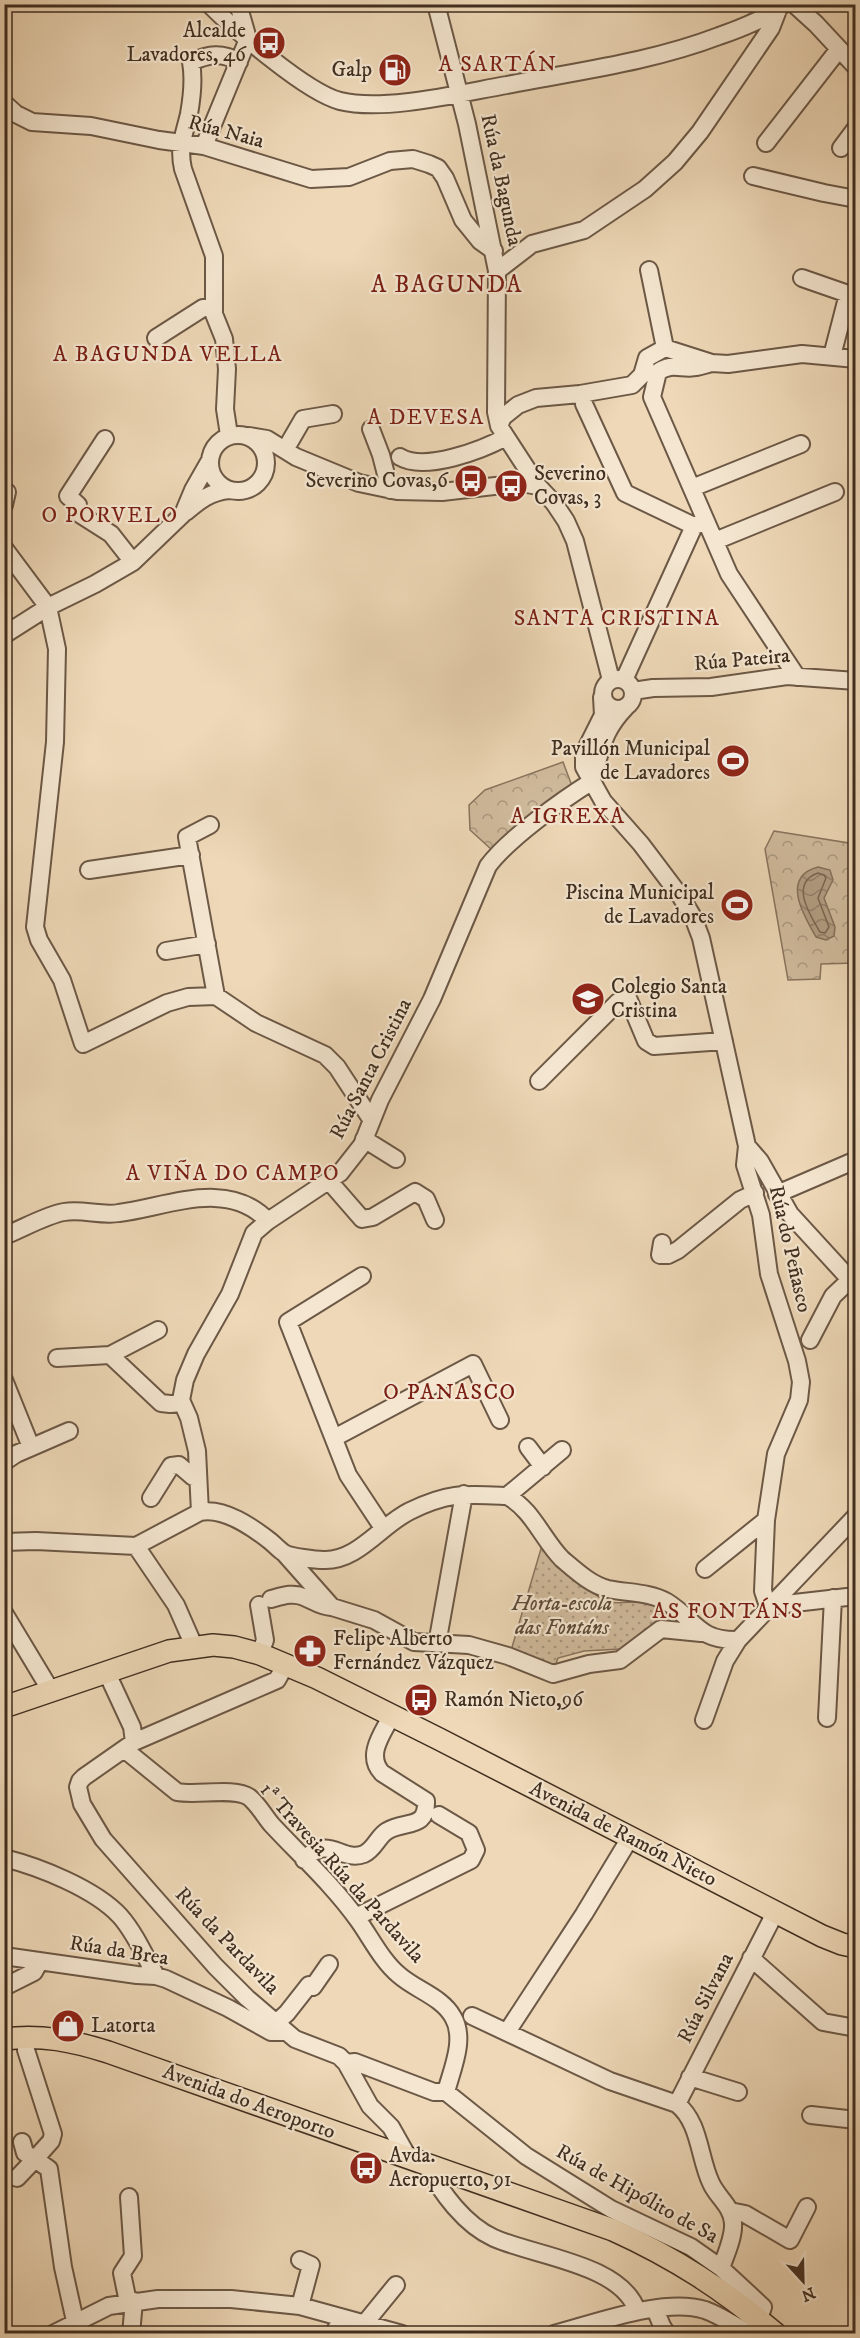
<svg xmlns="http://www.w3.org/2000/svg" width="860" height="2338" font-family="'IM FELL DW Pica',serif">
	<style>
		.grass { fill: url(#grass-dots); stroke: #88745e; stroke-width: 1.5 }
		.park { fill: url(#park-crowns); stroke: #88745e; stroke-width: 1.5 }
		.water { fill: url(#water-waves); stroke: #85715c; stroke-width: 1.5 }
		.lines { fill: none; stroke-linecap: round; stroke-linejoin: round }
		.shore { stroke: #7a6652; stroke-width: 1.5 }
		.minor-casing { stroke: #6c5846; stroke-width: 20 }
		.major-casing { stroke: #402e20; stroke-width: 24 }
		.minor { stroke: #f4e6d0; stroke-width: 16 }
		.major { stroke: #eed8b7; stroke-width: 21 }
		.labels { text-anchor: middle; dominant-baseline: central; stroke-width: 4.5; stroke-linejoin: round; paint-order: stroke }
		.poi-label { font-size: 21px; fill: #402e20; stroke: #f4e6d0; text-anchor: start }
		.street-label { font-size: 21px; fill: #402e20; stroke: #f4e6d0 }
		.park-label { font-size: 21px; font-style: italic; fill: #5d4a39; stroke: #f4e6d0 }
		.neighbourhood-label { font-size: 22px; letter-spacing: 1.5px; fill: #7a1f14; stroke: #f4e6d0 }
		.quarter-label { font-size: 24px; letter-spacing: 1.5px; fill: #7a1f14; stroke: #f4e6d0 }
	</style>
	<defs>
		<pattern id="grass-dots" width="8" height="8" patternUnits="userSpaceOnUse" patternTransform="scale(1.5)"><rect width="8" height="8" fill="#d0bb9d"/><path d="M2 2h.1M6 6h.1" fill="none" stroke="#aa9880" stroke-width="1.8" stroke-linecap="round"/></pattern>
		<pattern id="park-crowns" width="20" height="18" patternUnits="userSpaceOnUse" patternTransform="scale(1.5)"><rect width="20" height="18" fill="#d0bb9d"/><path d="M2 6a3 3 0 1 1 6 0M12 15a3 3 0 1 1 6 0" fill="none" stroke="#aa9880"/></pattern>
		<pattern id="water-waves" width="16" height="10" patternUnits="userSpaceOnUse" patternTransform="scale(1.5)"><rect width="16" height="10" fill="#b39e84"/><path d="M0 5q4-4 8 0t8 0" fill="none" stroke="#93816c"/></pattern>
	</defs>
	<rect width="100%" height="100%" fill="#eed8b7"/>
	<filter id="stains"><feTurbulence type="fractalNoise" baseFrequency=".00333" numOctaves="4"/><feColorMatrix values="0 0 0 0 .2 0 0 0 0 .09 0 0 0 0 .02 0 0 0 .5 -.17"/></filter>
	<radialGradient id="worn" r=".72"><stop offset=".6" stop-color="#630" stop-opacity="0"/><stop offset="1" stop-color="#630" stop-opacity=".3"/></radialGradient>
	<!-- grass -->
	<path class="grass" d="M543 1542C553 1556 593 1598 609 1602 624 1605 641 1598 656 1605 661 1607 666 1613 670 1617L620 1649 584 1651 558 1658 554 1669 510 1654Z"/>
	<!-- park -->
	<path class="park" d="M563 762 572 786 491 849 470 830 469 805 485 790Z
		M774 831 855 844V963L821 964 820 979 788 980 765 849Z"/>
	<!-- water -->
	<path class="water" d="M818 867 830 870 833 880 824 898 835 927 834 936 826 940 816 937C804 916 780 877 818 867Z"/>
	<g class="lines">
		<!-- shore -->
		<path class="shore" d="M818 873 824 875 826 878 818 898 829 927 825 933 820 932C810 915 789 883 818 873Z"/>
		<!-- minor casing -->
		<g class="minor-casing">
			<path id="minor" d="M209 4C236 31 306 92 340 101 384 112 461 93 507 85 578 71 651 62 719 36 742 28 765 19 784 4
				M436 4 467 124 497 271 496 412 499 426 538 486 554 503 566 521 575 541 611 680
				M794 4 816 24 856 67
				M4 103 16 114 32 122 91 126 159 140 204 146 311 179 349 177 390 161 413 159 429 164 438 168 445 178 463 220 480 241 494 251
				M766 143 839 49
				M204 146 248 39 238 4
				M841 148 856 128
				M753 176 824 193 856 199
				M649 270 665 348
				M497 271 532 244 584 230 645 189 675 162 700 132 771 28 778 10
				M802 278 848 294 832 356
				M156 338 203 308 213 307
				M712 363C707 364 702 366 697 367 682 370 672 362 658 372L652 397 729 574 797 677
				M584 404 625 493 694 526 706 521
				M499 426 503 417 518 405 536 398 580 394 632 385 642 375 647 358 665 348 712 363 728 364 802 354 856 359
				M371 429 381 455 390 490
				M210 463a28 28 0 1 1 56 0a28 28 0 1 1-56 0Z
				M229 435 225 409 227 369 224 339 214 314V256L183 169C178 146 184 136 189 114 192 97 194 78 191 62 209 54 222 52 239 62
				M249 436 267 439 296 457 359 483 397 491 442 492 521 483 538 486
				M105 439 68 496 78 505V513L111 534 133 562
				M285 450 303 419 333 414
				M400 457C425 472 482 450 506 437
				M692 488 801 444
				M4 492H7L4 505
				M186 512C200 500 210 492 229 490
				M715 541 835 492
				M4 548 48 607 57 649 55 742 35 927 39 940 62 980 83 1044 167 1003 188 997 216 996 256 1023 325 1055 337 1067 371 1119
				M4 635 48 607 95 584 133 562 183 514 193 490 209 462
				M603 694a15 15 0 1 1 30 0a15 15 0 1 1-30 0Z
				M624 680 694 526
				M633 691 653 688 711 687 787 676 856 681
				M602 697 603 715 584 753V767L603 801 641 844 681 897 693 917 701 938 747 1146 760 1161 790 1214 856 1286
				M591 782C602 750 601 733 626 707
				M210 825 187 837 216 996
				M89 870 191 855
				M166 951 207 944
				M539 1081 618 1002 628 998 646 1041 654 1046 724 1041
				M364 1139 396 1159
				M747 1146 745 1165 761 1215 769 1274 797 1361 801 1382 799 1400 776 1454 766 1520 763 1591 768 1606
				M329 1181 362 1219 373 1217 415 1192 426 1199 435 1220
				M777 1194 856 1160
				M4 1236C22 1229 46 1215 64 1212 83 1209 101 1216 119 1213 167 1207 228 1178 268 1221
				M662 1243 660 1255H668L678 1250 740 1200 755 1193
				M362 1276 288 1322 348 1475 383 1528
				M810 1340 833 1296 856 1274
				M110 1355 158 1330
				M57 1358 110 1355 161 1403 170 1404 182 1403
				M4 1380 31 1447
				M334 1438 473 1364 500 1420
				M528 1447 543 1467
				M4 1462 16 1454 69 1431
				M507 1496 562 1450
				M151 1498 171 1466 179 1465 193 1477H198
				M200 1512C224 1507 252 1527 270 1541 275 1545 279 1550 284 1553 290 1557 316 1560 324 1560 358 1561 381 1525 410 1511 449 1492 465 1494 507 1496 532 1509 543 1540 562 1559 575 1570 591 1585 608 1589 627 1593 650 1592 667 1602 695 1619 697 1641 738 1640
				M4 1542 36 1541 136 1546 200 1512 197 1451 189 1418 181 1400 185 1380 196 1354 230 1294 254 1233 268 1221 340 1173 362 1145 380 1100 432 999 488 866C508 839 562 800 591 782
				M136 1546 176 1605 194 1646
				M285 1554 332 1607 374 1620 414 1642 469 1645 508 1656 553 1674 589 1664 620 1660 661 1629 701 1633
				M705 1569 766 1520
				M271 1599C282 1596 293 1592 304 1597 314 1601 319 1606 331 1607
				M259 1605 265 1640 260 1654
				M768 1606 856 1596
				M4 1613 51 1691
				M437 1644 464 1494
				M286 1664 277 1680 134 1742 84 1777 80 1781 78 1787 82 1804 103 1839 215 1966 247 1998 295 2039 339 2056 346 2063 370 2106 391 2127 409 2159
				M106 1671 132 1727 134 1742
				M827 1718 833 1598
				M704 1720 725 1661 738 1640 856 1516
				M124 1749 177 1792C196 1796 234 1787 249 1797 258 1804 265 1817 272 1825 301 1856 334 1886 358 1920 371 1938 382 1961 399 1975 416 1990 442 1997 453 2017 466 2039 452 2069 446 2092
				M4 1858C40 1867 95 1889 120 1916 135 1933 145 1956 156 1976
				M304 1860C329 1833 341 1863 364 1854 375 1849 378 1836 387 1831 405 1820 427 1830 426 1801L382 1773C365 1755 383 1733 392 1715
				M356 1917 471 1860 476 1850 469 1833 439 1815
				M4 1956 137 1975 156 1976 166 1979 228 2008 271 2032H285
				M751 1958 823 2022 856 2028
				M4 1987 34 1972 40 1961
				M472 2016 610 2081 677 2104C700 2122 699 2158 711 2183 717 2197 732 2206 733 2223 734 2237 726 2254 721 2268
				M276 2023 287 2013 309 1985 313 1987 329 1964
				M507 2032 584 1914 630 1838
				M25 2037 26 2050 53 2134 51 2141 35 2159 49 2169 63 2267 75 2321
				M346 2063 355 2062 434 2092H446L526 2156 611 2209 691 2247 721 2268 763 2307 759 2319
				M690 2077 738 2092
				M677 2104 775 1913
				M811 2115 856 2120
				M427 2165C441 2193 465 2225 494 2238 534 2256 622 2264 637 2311
				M17 2178 35 2159 25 2153 22 2142
				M730 2211 745 2214 790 2240 807 2207
				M128 2302 122 2273 133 2256 129 2197
				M300 2306 311 2265 300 2260
				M655 2309 662 2326 667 2334
				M365 2323 396 2285
				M53 2334 109 2306 158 2299H231L300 2306 402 2334
				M131 2334 134 2301
				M333 2334 343 2318
				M554 2334C596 2323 664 2297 705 2310 722 2316 736 2327 752 2334"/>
		</g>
		<!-- major casing -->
		<g class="major-casing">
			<path id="major" d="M4 1707 169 1651 213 1645 234 1647 260 1654 317 1678 439 1739 822 1936 842 1944 856 1947
				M4 2039C41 2034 73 2041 108 2052L613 2230C675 2258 724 2290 776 2334"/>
		</g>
		<!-- minor -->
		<use href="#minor" class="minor"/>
		<!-- major -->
		<use href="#major" class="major"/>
	</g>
	<!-- icons -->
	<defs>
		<g id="bus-disc" transform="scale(1.725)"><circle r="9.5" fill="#8f2418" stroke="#f4e6d0"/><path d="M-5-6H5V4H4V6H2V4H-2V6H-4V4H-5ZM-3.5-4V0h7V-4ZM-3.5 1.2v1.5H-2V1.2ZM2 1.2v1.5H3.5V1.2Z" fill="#fff"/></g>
		<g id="fuel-disc" transform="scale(1.725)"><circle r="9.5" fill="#8f2418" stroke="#f4e6d0"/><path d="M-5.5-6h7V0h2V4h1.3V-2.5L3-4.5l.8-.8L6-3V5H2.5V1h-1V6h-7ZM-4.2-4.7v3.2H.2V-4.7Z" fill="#fff"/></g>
		<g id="stadium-disc" transform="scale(1.725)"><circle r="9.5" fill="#8f2418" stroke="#f4e6d0"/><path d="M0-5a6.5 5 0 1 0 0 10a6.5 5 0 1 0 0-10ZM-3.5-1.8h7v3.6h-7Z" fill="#fff"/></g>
		<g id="school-disc" transform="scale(1.725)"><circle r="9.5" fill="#8f2418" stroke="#f4e6d0"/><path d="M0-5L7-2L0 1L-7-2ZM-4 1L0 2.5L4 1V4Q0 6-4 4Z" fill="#fff"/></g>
		<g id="pharmacy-disc" transform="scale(1.725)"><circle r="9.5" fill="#8f2418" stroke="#f4e6d0"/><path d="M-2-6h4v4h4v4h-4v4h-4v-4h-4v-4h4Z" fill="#fff"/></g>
		<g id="shop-disc" transform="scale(1.725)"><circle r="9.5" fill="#8f2418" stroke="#f4e6d0"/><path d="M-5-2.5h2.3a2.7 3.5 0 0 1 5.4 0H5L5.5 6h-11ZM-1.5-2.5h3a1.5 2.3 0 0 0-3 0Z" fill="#fff"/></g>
	</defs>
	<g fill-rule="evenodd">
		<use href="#bus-disc" x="269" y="43"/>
		<use href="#fuel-disc" x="395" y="70"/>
		<use href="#bus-disc" x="471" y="481"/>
		<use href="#bus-disc" x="511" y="486"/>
		<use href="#stadium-disc" x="733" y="761"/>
		<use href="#stadium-disc" x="737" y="905"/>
		<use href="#school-disc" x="588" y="999"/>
		<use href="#pharmacy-disc" x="310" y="1651"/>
		<use href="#bus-disc" x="421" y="1700"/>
		<use href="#shop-disc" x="68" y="2026"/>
		<use href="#bus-disc" x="366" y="2168"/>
	</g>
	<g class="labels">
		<!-- poi labels -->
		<g class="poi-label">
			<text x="246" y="31" text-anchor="end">Alcalde<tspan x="246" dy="24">Lavadores, 46</tspan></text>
			<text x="372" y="70" text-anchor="end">Galp</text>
			<text x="534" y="474">Severino<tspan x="534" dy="24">Covas, 3</tspan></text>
			<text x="448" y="481" text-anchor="end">Severino Covas,6</text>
			<text x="710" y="749" text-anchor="end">Pavillón Municipal<tspan x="710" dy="24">de Lavadores</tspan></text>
			<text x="714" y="893" text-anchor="end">Piscina Municipal<tspan x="714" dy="24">de Lavadores</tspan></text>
			<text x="611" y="987">Colegio Santa<tspan x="611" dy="24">Cristina</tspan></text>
			<text x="333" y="1639">Felipe Alberto<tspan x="333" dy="24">Fernández Vázquez</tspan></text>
			<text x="444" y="1700">Ramón Nieto,96</text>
			<text x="91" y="2026">Latorta</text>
			<text x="389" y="2156">Avda.<tspan x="389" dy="24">Aeropuerto, 91</tspan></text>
		</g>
		<!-- street labels -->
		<g class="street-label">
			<text transform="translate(226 132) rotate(15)">Rúa Naia</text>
			<text transform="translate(501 180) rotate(78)">Rúa da Bagunda</text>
			<text transform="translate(742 660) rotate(-5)">Rúa Pateira</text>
			<text transform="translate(371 1069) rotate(-63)">Rúa Santa Cristina</text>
			<text transform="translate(790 1249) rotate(77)">Rúa do Peñasco</text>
			<text transform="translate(623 1834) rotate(27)">Avenida de Ramón Nieto</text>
			<text transform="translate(342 1873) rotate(48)">1ª Travesia Rúa da Pardavila</text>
			<text transform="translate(227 1941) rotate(46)">Rúa da Pardavila</text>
			<text transform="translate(119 1951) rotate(9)">Rúa da Brea</text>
			<text transform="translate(706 1998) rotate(-63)">Rúa Silvana</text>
			<text transform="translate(249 2102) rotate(20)">Avenida do Aeroporto</text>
			<text transform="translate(637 2194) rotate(29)">Rúa de Hipólito de Sa</text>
		</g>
		<!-- park labels -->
		<g class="park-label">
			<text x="562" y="1604">Horta-escola<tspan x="562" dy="24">das Fontáns</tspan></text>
		</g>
		<!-- neighbourhood labels -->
		<g class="neighbourhood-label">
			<text x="498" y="64">A SARTÁN</text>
			<text x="168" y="354">A BAGUNDA VELLA</text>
			<text x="426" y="417">A DEVESA</text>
			<text x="110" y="515">O PORVELO</text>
			<text x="617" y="618">SANTA CRISTINA</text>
			<text x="568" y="816">A IGREXA</text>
			<text x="233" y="1173">A VIÑA DO CAMPO</text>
			<text x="450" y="1392">O PANASCO</text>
			<text x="728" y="1611">AS FONTÁNS</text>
		</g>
		<!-- quarter labels -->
		<g class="quarter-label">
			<text x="447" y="285">A BAGUNDA</text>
		</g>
	</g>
	<!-- margin -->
	<rect width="860" height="2338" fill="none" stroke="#eed8b7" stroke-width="24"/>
	<rect x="6" y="6" width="848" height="2326" fill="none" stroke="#402e20" stroke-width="3"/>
	<rect x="12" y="12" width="836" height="2314" fill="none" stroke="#402e20" stroke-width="1.5"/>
	<!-- north arrow -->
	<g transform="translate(803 2281) rotate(158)" stroke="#f4e6d0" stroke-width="4.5" paint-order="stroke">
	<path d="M0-4.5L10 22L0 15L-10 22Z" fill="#402e20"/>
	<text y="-9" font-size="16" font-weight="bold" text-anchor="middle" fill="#402e20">N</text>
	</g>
	<rect width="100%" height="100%" filter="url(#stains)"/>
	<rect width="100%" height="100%" fill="url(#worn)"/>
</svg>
